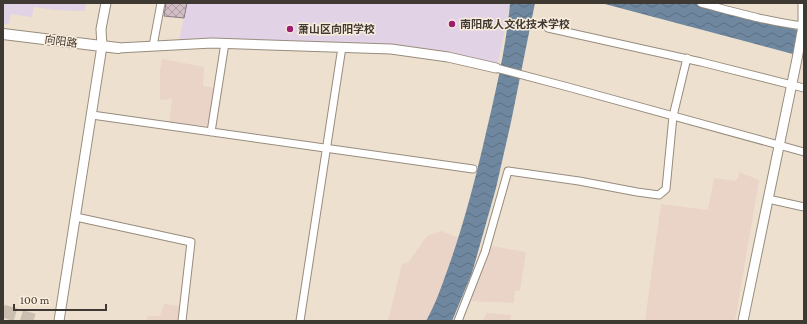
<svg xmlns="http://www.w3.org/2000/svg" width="807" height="324" font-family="'Crimson Pro','Noto Sans SC',serif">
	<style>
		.industrial { fill: #ead3c7 }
		.education { fill: #e1d2e5 }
		.water { fill: url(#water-waves) }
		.building { fill: url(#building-cross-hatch); stroke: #8c7981 }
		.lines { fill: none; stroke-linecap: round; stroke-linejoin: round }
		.motorway-tunnel { stroke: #cabfb0; stroke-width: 13; stroke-dasharray: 13 6; stroke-linecap: butt }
		.minor-casing { stroke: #988c7d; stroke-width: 9 }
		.tertiary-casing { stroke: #988c7d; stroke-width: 11 }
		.secondary-casing { stroke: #988c7d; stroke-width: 12 }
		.minor { stroke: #fff; stroke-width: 7 }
		.tertiary { stroke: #fff; stroke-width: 9 }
		.secondary { stroke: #fff; stroke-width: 10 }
		.poi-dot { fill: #9d1d70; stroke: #faeddc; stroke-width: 1.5 }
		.labels { text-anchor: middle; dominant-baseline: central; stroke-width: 3; stroke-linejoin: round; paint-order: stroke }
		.poi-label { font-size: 11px; font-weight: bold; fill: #3f3933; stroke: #faeddc; text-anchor: start }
		.street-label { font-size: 11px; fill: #3f3933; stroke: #faeddc }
	</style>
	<defs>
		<pattern id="water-waves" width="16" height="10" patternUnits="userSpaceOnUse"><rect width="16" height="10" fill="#6f88a0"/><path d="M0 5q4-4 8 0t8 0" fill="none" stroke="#5d7083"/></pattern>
		<pattern id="building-cross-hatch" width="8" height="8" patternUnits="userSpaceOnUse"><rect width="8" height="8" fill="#d2bdc6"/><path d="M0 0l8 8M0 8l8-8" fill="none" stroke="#ac9ba1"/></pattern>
	</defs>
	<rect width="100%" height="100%" fill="#ede0cf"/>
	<!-- industrial -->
	<path class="industrial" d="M162 59 204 67 203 86 215 88 210 126 169 123 172 99 160 100V72Z
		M739 172 759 180 735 321H645L661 204 708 210 714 178 735 181 738 178Z
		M441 231 459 238 433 308 426 321H388L402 264 408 263 427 236Z
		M490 246 526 252 520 291H515L514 303 471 301Z
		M164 304 181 306 179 321H147V316H160Z
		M487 313 511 315 510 321H473H482Z"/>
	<!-- education -->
	<path class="education" d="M3 3H86L85 11 54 10 34 7 32 17 11 14 9 24H3Z
		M187 3H510L498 63 444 51 397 45 179 40Z"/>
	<!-- water -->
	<path class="water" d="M510 3H535L511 122 496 188 472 273 452 321H426C435 305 441 288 447 271 462 230 473 188 483 146 494 98 506 51 510 3Z
		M601 3H704L804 32V57Z"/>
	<!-- building -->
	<path class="building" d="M166 3H187L184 18 164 16Z"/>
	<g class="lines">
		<!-- motorway-tunnel -->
		<path class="motorway-tunnel" d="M3 311 37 321"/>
		<!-- minor casing -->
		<g class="minor-casing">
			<path id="minor" d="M701 3C735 12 769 22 804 26
				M548 28 701 62 804 88
				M153 46 161 3
				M496 68 568 87 804 152
				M92 115 473 169
				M211 132 225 43
				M768 199 804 207
				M76 217 191 242 182 321
				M300 321 342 47
				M458 321 485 252 508 171 579 181 637 192 659 195 666 189 673 116 687 58"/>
		</g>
		<!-- tertiary casing -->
		<g class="tertiary-casing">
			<path id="tertiary" d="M118 48 212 43 391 49 448 57 496 68
				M59 321 102 46 101 29 106 3
				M743 321 797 59 803 26V3"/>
		</g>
		<!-- secondary casing -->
		<g class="secondary-casing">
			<path id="secondary" d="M3 34 118 48"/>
		</g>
		<!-- minor -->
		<use href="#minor" class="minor"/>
		<!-- tertiary -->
		<use href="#tertiary" class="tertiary"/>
		<!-- secondary -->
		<use href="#secondary" class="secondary"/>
	</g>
	<!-- markers -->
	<g class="poi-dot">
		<circle cx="452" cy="24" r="4"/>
		<circle cx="290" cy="29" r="4"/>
	</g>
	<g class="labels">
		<!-- poi labels -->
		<g class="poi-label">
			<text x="460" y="24">南阳成人文化技术学校</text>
			<text x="298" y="29">萧山区向阳学校</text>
		</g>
		<!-- street labels -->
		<g class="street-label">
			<text transform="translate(61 41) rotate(7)">向阳路</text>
		</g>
	</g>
	<!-- border -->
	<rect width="807" height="324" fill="none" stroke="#3f3933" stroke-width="8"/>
	<!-- scale -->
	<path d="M14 304v6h92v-6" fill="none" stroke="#3f3933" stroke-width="2"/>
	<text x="20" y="304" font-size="12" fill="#3f3933" stroke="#faeddc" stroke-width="3" paint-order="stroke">100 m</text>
</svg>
